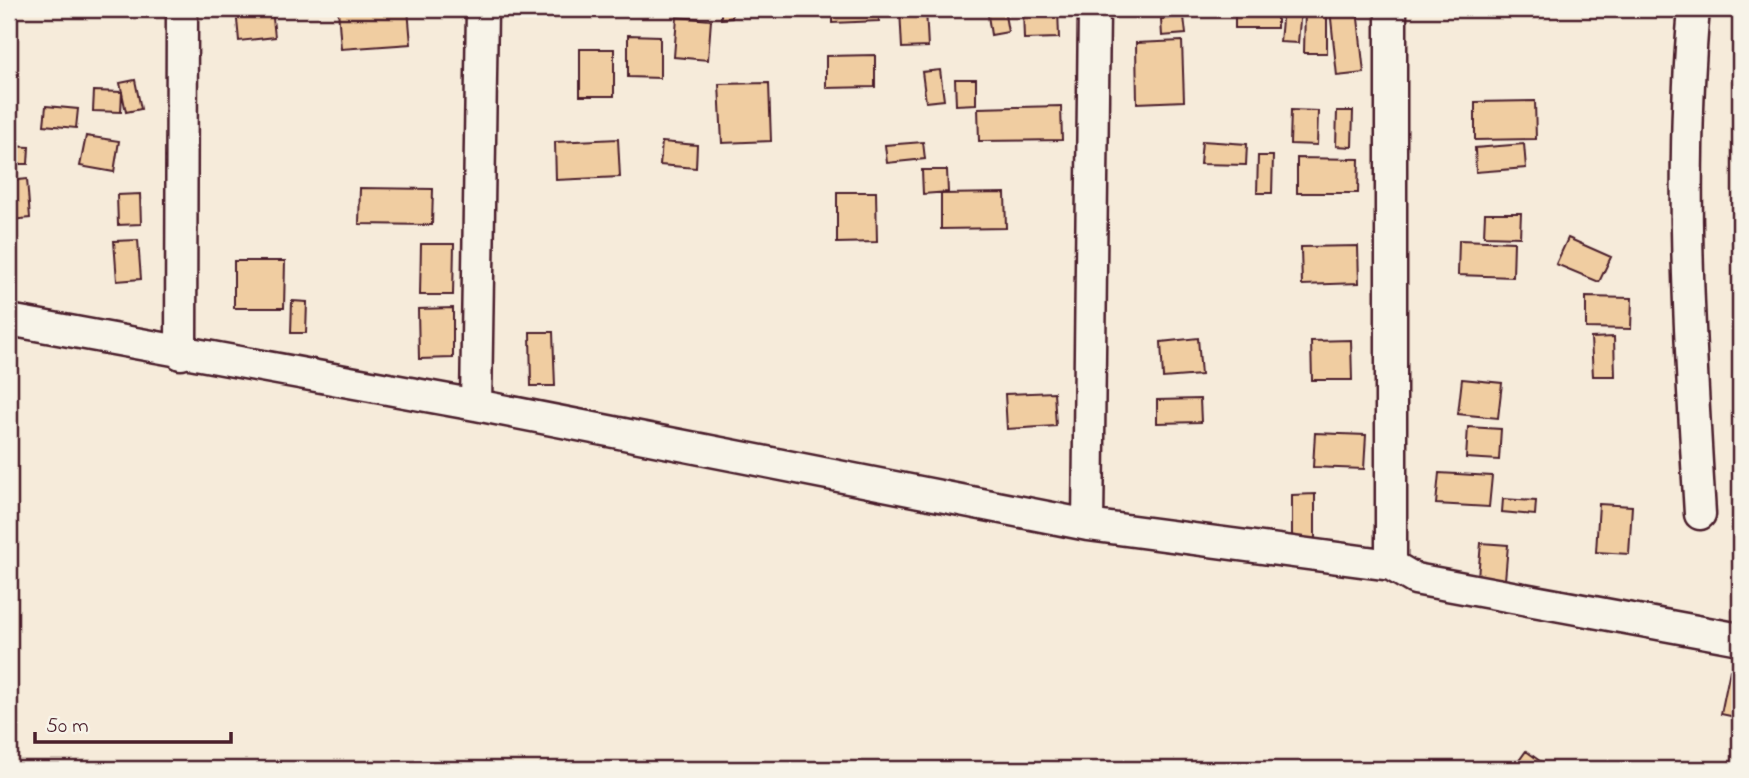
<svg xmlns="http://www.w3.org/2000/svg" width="1749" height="778" font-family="'Indie Flower',sans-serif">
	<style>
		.building { fill: #f0cda1; stroke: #4a1f2b; stroke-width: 2 }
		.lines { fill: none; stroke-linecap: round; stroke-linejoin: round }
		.street-casing { stroke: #4a1f2b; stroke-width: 35 }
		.street { stroke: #f7f3e8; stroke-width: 30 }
	</style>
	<rect width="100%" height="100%" fill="#f6ebda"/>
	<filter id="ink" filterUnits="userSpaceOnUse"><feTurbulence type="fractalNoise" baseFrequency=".0143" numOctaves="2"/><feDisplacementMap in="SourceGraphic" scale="14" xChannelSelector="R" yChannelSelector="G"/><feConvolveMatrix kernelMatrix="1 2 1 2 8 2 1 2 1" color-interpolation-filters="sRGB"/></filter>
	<g filter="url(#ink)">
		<!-- building -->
		<path class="building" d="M236 9H272L275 37 239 41Z
			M338 9H408L411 44 341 49Z
			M721 9H732V18L721 19Z
			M832 9H878L879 21 832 23Z
			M900 9H926L928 47 902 48Z
			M930 9H976V14H930Z
			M987 9H1004L1008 32 991 35Z
			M1023 9H1058L1059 38 1024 39Z
			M1235 9H1277V28H1235Z
			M1283 9H1301L1298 43 1280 42Z
			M1305 9H1327V53H1304Z
			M1330 9H1357L1364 73 1337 76Z
			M677 17 711 20 708 60 674 57Z
			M1184 17 1186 34 1162 36 1161 19Z
			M628 35 660 36V78L628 77Z
			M1182 41 1184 101 1137 103 1136 43Z
			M580 49H614V96H580Z
			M875 55V87L826 88V56Z
			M940 70 944 100 926 102 922 72Z
			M955 79H976V104L956 105Z
			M135 80 141 109 126 112 120 83Z
			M769 83 771 141 722 143 719 84Z
			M94 91 122 92 121 112 93 111Z
			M1535 101 1536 139 1475 140V102Z
			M46 106 78 109 76 128 44 125Z
			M1061 106 1062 140 979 141 978 108Z
			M1291 110 1318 111 1317 145 1290 144Z
			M1337 111H1353L1352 147 1336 146Z
			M86 136 119 141 114 172 80 166Z
			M618 139 620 177 556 180 555 142Z
			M1202 141 1247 144 1246 165 1200 164Z
			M662 142 697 145 696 168 660 165Z
			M923 142 925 159 887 163 885 145Z
			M1524 144 1526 168 1476 172 1475 148Z
			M9 146 29 147 28 164H9Z
			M1258 156H1273L1272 193H1257Z
			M1297 158 1359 159 1358 193H1297Z
			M922 170H947L948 192 923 194Z
			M27 179 30 218 11 220 9 181Z
			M360 188 433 189 432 225 359 224Z
			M837 192H876L877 242 837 243Z
			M1005 193 1006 228 941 229V194Z
			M140 194 141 224 118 225 117 195Z
			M1485 213H1521L1520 237 1484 236Z
			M1568 238 1611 257 1599 282 1556 264Z
			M138 240 141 279 117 281 114 241Z
			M1459 240 1514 242 1513 277 1458 275Z
			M421 244H454L453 295H420Z
			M1358 246 1359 283 1302 285 1301 247Z
			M234 261H285L284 308H234Z
			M1586 297 1632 298 1631 329 1586 328Z
			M292 301 307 302 306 333H291Z
			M453 308V358L419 359 418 309Z
			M530 332H553L555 386H531Z
			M1614 337 1615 376H1593L1591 338Z
			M1198 338 1201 375 1163 378 1161 342Z
			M1351 340 1352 380H1312L1311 341Z
			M1462 379 1502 383 1498 418 1458 414Z
			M1054 392 1056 426 1007 429 1005 394Z
			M1200 399 1201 422 1157 423V400Z
			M1468 427 1501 429 1499 460 1466 458Z
			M1315 433 1366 435 1364 469 1313 467Z
			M1439 473 1492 476 1489 507 1436 504Z
			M1315 494V539H1292V495Z
			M1503 499 1536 501 1535 515 1502 512Z
			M1599 504 1632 506 1629 554 1596 552Z
			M1481 543 1508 545 1505 580 1478 577Z
			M1730 670 1740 672V718L1721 714Z
			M1526 751 1551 769H1513Z"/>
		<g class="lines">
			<!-- street casing -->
			<g class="street-casing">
				<path id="street" d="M1694 9C1679 177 1690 346 1700 514
					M9 320 476 405 1088 525 1391 565 1415 579 1740 639
					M181 354 182 9
					M476 405 482 9
					M1088 525 1094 9
					M1391 565V9"/>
			</g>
			<!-- street -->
			<use href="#street" class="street"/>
		</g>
	</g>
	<!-- margin -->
	<rect width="1749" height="778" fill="none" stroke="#f7f3e8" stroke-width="35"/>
	<rect x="18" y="18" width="1714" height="743" fill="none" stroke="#4a1f2b" stroke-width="2.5" filter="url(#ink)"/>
	<!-- scale -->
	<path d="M35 732v10h196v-10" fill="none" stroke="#4a1f2b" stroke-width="3.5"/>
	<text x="46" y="732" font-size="21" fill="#4a1f2b" stroke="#f7f3e8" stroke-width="5" paint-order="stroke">50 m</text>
</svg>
